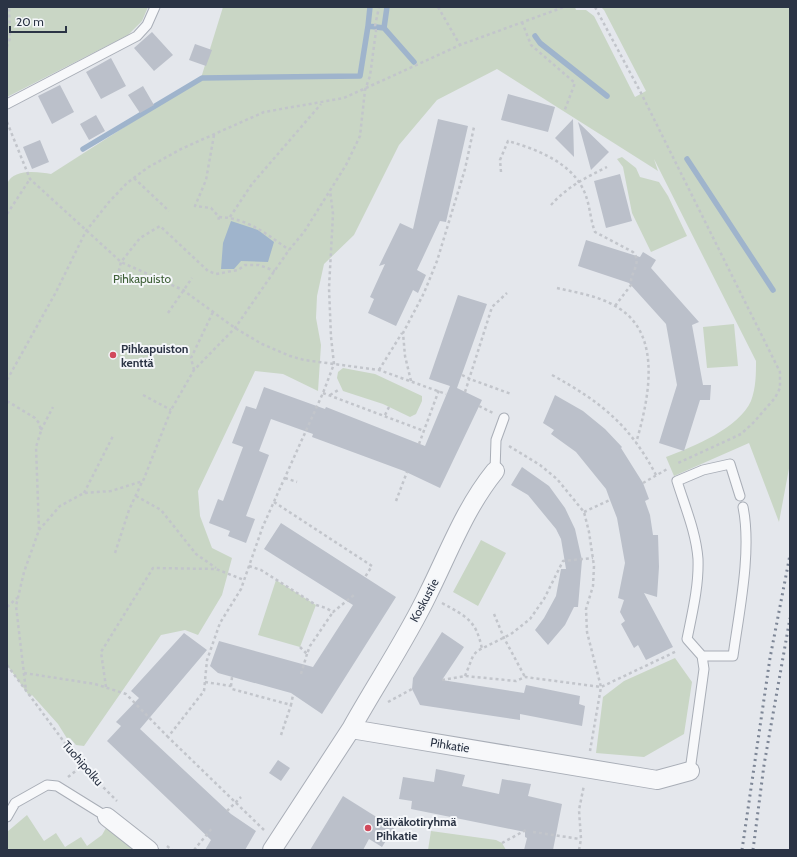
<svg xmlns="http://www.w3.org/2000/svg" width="797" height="857" font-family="Cabin,sans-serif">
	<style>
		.green { fill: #c9d6c5 }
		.water { fill: #9fb4cc }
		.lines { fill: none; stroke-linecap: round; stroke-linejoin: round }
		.stream { stroke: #9fb4cc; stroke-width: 5.5 }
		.building { fill: #bbc0ca }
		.service-casing { stroke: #a9aeb7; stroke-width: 11 }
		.minor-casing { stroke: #a9aeb7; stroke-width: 20 }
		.path { stroke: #c2c5cb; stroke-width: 2.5; stroke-dasharray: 3 3; stroke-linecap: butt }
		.service { stroke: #f7f8fa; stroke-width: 9 }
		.minor { stroke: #f7f8fa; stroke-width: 18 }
		.rail { stroke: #7d8696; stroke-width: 3; stroke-dasharray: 2 4; stroke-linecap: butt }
		.poi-dot { fill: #d1495b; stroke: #f4f6f9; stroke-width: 1.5 }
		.labels { text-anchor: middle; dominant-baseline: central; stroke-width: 4; stroke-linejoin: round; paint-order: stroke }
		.park-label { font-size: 12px; fill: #3f6138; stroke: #f4f6f9 }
		.poi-label { font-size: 12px; font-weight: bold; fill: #2b3445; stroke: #f4f6f9; text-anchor: start }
		.street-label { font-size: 12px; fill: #2b3445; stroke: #f4f6f9 }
	</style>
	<rect width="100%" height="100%" fill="#e4e7ec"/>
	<!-- green -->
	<path class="green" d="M7 7H148L142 21 128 35 7 97Z
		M223 7H575L576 10H586L594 16 635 97 646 91 604 10 601 7H790V463L779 522 749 443 674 476 666 457C693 447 739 428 751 401 756 388 756 374 756 361L654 159 658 171 497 69 437 100 399 145 354 235 324 264 317 296 316 318 321 345 318 391 283 374 255 371 198 491 200 516 212 548 232 558 222 595 198 635 185 630 161 635 84 746 76 745 70 738 68 740 58 724 32 695 30 697 7 665V184C13 168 39 172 51 174L201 78Z
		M622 157 636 168 640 177 659 182 668 196 687 236 651 252 632 213 623 167 617 159Z
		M734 324 738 366 707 368 703 327Z
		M343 368 375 374 422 396V401L416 414 410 417 383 404 343 391 337 378 338 372Z
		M481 540 506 553 478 606 453 592Z
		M276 580 316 605 300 647 258 635Z
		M675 658 692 682 684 734 644 757 596 753 603 697 624 681Z
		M27 815 44 841 56 833 65 847 81 837 87 846 102 835 106 828 139 850H7V832Z
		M431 831 496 840 502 843 506 850H428Z"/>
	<!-- water -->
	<path class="water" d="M231 221 258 230 274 242 268 262 241 261 234 269H221L223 243Z"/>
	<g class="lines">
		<!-- stream -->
		<path class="stream" d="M370 7 368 26 384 28 414 62
			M384 28 387 7
			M535 36 540 43 607 96
			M83 149 202 78 360 76 368 26
			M687 159 773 290"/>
	</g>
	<!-- building -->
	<path class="building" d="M152 32 173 55 154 71 134 48Z
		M195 44 212 50 206 66 189 60Z
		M111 58 126 86 101 99 86 72Z
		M60 85 74 112 52 124 38 96Z
		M143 86 154 105 140 113 128 95Z
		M508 94 555 107 548 132 501 120Z
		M96 115 105 131 89 140 80 124Z
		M438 119 468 126 446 222 440 221 417 270 426 275 418 293 413 290 396 326 368 313 374 299 370 297 385 264 379 266 400 223 413 229Z
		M573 119 574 157 555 138Z
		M578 122 609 152 591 170Z
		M40 140 49 162 32 169 23 147Z
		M620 174 632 221 606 228 594 181Z
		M586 240 640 257 643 252 656 260 651 268 699 322 692 325 703 385H711L710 400H700L684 451 659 443 677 385 666 324 629 283 578 266Z
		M458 295 487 304 457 388 482 400 440 488 404 471 312 437 313 434 271 419 259 451 269 455 246 516 255 519 246 543 228 536 230 531 209 523 218 499 223 501 243 447 232 443 246 406 256 409 264 387 325 409 326 407 425 446 450 386 429 379Z
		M555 395 583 411 605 429 622 447 621 448 643 483 649 499 645 501 650 515 653 535H658L659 567 657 597 644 593 673 647 646 660 638 645 634 648 621 624 625 621 620 612 624 600 618 598 625 563 617 518 610 500 606 489 576 452 551 434 554 430 543 423Z
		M522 467 549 486 565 508 575 529 582 560 578 607H574L565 625 548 645 535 630 544 618 556 596 561 569H566L561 539 556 529 528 495 511 485Z
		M281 523 396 597 322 714 291 693 218 673 210 666 219 641 313 667 353 605 264 549Z
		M442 632 464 647 442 680 524 693 526 685 580 696 579 704 585 706 582 726 520 714V720L420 705 412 689 413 678Z
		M184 633 207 650 140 729 231 814 256 831 245 850H205L211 840 107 741 121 726 116 722 139 698 131 691Z
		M278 760 290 768 281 781 269 773Z
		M436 769 465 775 462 786 499 794 502 779 531 784 528 796 562 804 553 850H524L527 838 525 837V832L411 809 412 801 399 799 403 777 434 782Z
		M343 796 394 828 382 847 369 839 363 850H310Z"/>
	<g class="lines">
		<!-- service casing -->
		<g class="service-casing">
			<path id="service" d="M7 104 137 36 147 25 155 7
				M495 471 496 440 504 418
				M702 656H733C739 612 752 551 743 507
				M690 771 704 669 702 656 687 639C692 614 699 586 698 559 696 532 685 507 677 481L703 470 730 464 740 496
				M7 817 15 803 47 785 57 786 107 817"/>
		</g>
		<!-- minor casing -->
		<g class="minor-casing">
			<path id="minor" d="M351 729C376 684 406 640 428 594 449 552 465 508 495 471
				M107 817 149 850
				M272 850 351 729 657 780 690 771"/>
		</g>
		<!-- path -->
		<path class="path" d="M438 7 460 45
			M595 7 641 93 780 372V388L775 398 753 423 741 434 678 463
			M522 22 531 45 575 83 564 112
			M7 47 10 38 9 7
			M7 122 30 179 121 262 183 290 235 328 262 344 290 356 304 360 379 370 446 394
			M214 135 206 180 195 206 211 208 219 217 218 222
			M501 172 500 160 508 141C536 149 571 162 584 191 590 204 590 219 595 232L633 252C643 263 629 274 631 285L615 306
			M134 178 169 211
			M551 205C567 187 585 178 607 167
			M7 214 30 179
			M219 217C247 218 267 234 289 250
			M230 217 252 184 321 104
			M116 283 121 262 140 238 160 226 208 271 216 274 238 270 245 265H259L275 271
			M557 288C578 293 601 296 620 309 663 337 648 402 636 443
			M168 313 192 278
			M194 370 191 358 213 312
			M379 370 402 333
			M462 375 470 379 511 394
			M552 375C601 402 630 425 656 475
			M7 380 56 292 86 231 109 202 127 183 147 168 181 149 264 112 344 98 460 45 564 7
			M411 381 405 356 403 333 424 293 437 261 465 169 474 127
			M465 392 492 307 507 293
			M323 393 424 431
			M143 395 171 410
			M330 395 340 389
			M7 401 35 418 39 423 41 431 36 447 39 530 24 572 16 606 26 691
			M479 406 493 413
			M385 415 389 407
			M41 430 53 407
			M419 444 439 390
			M509 446 540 465 557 479 584 512 589 532 594 566 593 586 586 609 587 632 601 687 590 751
			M285 478 297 482
			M643 483 669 468
			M84 493 113 436
			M136 496 161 510 196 554 216 568
			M396 501 407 472
			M274 502 372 566 365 577
			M584 512 610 500
			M39 530 60 506 84 493 111 491 143 481 171 410 194 370 235 328 289 250 304 232 346 165 360 136 365 90 370 76 376 31 375 26 379 7
			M115 553 129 510 142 482
			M249 566 261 570 316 605 326 608 333 612 354 595
			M442 603C467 617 476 620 482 649
			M7 607 17 598
			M494 614 504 638 525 677
			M300 647 307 654 310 646 333 612
			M7 665 82 766 117 801
			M24 673 95 684 126 694 168 737
			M301 674 307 654
			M465 676 473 656 477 651 511 634 530 619 544 599 563 561 593 558
			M442 680 465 676 516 681 525 677 601 687 677 651
			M205 682 231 686 232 689 291 705 293 695
			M231 686 232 677
			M106 687 101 652 153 568 216 569 244 580
			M388 702 412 689
			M281 735 291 705
			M68 777 82 766
			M227 811 241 797
			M264 830 168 737 204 691 207 660 220 623 241 589 263 526 323 393 334 364 331 337 329 288 333 214 330 190
			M533 832 580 839
			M502 843 526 830
			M167 846 172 850
			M194 850 213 827
			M579 850 581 839 579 810 584 785"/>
		<!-- service -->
		<use href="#service" class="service"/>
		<!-- minor -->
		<use href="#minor" class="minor"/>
		<!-- rail -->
		<path class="rail" d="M742 850 770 658 790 555
			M753 850 764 765 790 618"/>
	</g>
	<!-- markers -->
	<g class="poi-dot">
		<circle cx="113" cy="355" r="4"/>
		<circle cx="368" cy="828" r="4"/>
	</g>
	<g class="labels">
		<!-- park labels -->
		<g class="park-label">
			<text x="142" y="278">Pihkapuisto</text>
		</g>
		<!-- poi labels -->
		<g class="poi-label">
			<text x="121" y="348">Pihkapuiston<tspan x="121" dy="14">kenttä</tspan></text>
			<text x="376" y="821">Päiväkotiryhmä<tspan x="376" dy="14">Pihkatie</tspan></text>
		</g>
		<!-- street labels -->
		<g class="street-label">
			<text transform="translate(424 600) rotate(-62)">Koskustie</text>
			<text transform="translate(450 745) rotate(9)">Pihkatie</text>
			<text transform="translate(83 763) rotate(49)">Tuohipolku</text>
		</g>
	</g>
	<!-- border -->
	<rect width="797" height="857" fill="none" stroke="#2b3445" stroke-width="16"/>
	<!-- scale -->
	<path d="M10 26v6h56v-6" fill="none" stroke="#2b3445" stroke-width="2"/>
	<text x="16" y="26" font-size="12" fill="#2b3445" stroke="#f4f6f9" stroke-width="3" paint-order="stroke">20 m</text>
</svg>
